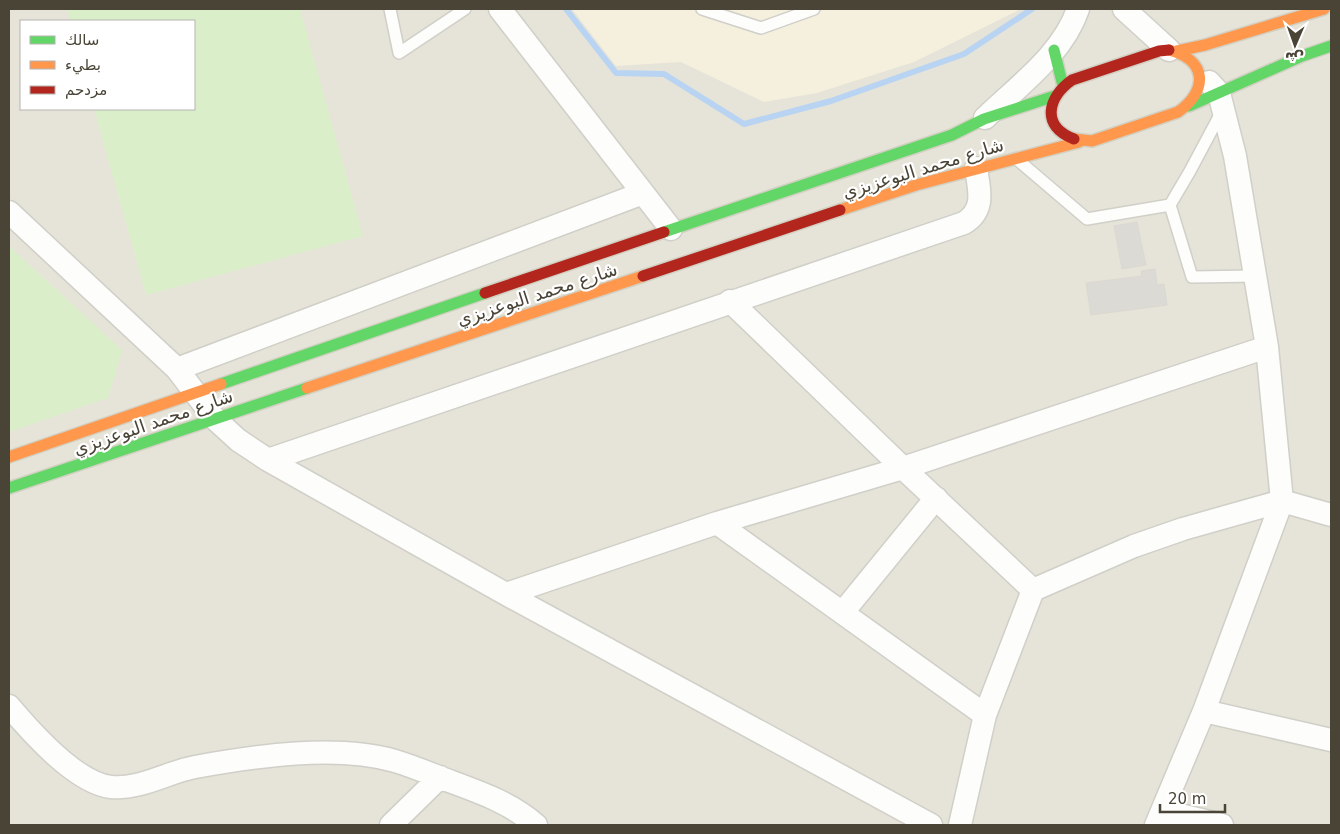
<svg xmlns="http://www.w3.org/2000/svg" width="1340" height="834" font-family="'DejaVu Sans','Noto Sans Arabic',sans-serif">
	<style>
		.residential { fill: #e6e4d8; fill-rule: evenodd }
		.commercial { fill: #f5efde }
		.green { fill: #dbeeca }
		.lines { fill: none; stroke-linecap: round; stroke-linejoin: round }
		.stream { stroke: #b9d4f2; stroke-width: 6 }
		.building { fill: #dcdad4; stroke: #dbd8d1 }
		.lane-casing { stroke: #d0cfc8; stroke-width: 14 }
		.street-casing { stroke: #d0cfc8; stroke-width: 25 }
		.fast-casing { stroke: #d2d0c2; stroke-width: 14 }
		.slow-casing { stroke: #d2d0c2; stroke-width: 14 }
		.jam-casing { stroke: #d2d0c2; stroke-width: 14 }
		.lane { stroke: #fdfdfc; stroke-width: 11 }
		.street { stroke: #fdfdfc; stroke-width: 22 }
		.fast { stroke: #63d668; stroke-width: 11 }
		.slow { stroke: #ff974d; stroke-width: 11 }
		.jam { stroke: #b3261e; stroke-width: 11 }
		.labels { text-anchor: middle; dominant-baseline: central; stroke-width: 4.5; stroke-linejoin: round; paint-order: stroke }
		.street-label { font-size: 18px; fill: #494436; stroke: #fff }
	</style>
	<rect width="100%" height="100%" fill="#f2f1eb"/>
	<!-- residential -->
	<path class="residential" d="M9 9H1331V825H9ZM21 21H194V109H21Z"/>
	<!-- commercial -->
	<path class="commercial" d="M572 9H1021L914 62 817 93 764 102 681 62 616 66Z"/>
	<!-- green -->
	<path class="green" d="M67 9H300L363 236 146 295 94 109H194V21H70Z
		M9 246 122 350 108 398 9 432Z"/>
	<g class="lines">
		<!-- stream -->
		<path class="stream" d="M566 9 616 73 664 74 744 124 831 101 964 54 1032 9"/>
	</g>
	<!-- building -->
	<path class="building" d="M1137 222 1146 265 1122 269 1114 226Z
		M1155 269 1157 285 1164 284 1167 305 1091 315 1086 283 1142 276 1141 271Z"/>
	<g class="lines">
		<!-- lane casing -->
		<g class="lane-casing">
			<path id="lane" d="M390 9 399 53 465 9
				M702 9 761 28 814 9
				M1019 161 1087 219 1170 205 1192 277 1256 276
				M1170 205 1190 171 1222 111"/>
		</g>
		<!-- street casing -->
		<g class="street-casing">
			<path id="street" d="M500 9 671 229
				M1124 9 1169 50
				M985 118C1018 86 1063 54 1078 9
				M9 212 177 369 215 419 238 440 268 460 506 594 931 825
				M730 301 903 468 1033 590
				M177 369 643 193
				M268 460 964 223C986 210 979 189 976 168
				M717 523 985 715
				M506 594 717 523 903 468 1267 347
				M843 612 936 498
				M9 706C31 732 76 783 111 787 139 790 168 772 195 767 256 756 336 744 395 761 415 767 433 775 452 782 482 793 512 804 536 825
				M1204 711 1331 740
				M1163 811 1222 825
				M391 825 440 777
				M960 825 985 715 1033 590 1134 546 1183 529 1282 501 1331 515
				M1156 825 1204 711 1282 501 1267 347 1235 156 1219 93 1209 82"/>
		</g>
		<!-- fast casing -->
		<g class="fast-casing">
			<path id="fast" d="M1054 50 1063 86
				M1189 106 1302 56 1331 46
				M664 232 952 135 984 119 1055 96
				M221 384 485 293
				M9 488 307 388"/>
		</g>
		<!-- slow casing -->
		<g class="slow-casing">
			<path id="slow" d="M1177 51 1205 45 1324 9
				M1074 139 1092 141 1178 112C1209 90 1207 60 1169 50
				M840 210 916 185 1079 142
				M307 388 643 276
				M9 457 221 384"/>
		</g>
		<!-- jam casing -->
		<g class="jam-casing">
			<path id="jam" d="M1074 139C1040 126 1048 97 1072 80L1159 51 1169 50
				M643 276 840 210
				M485 293 664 232"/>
		</g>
		<!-- lane -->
		<use href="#lane" class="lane"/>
		<!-- street -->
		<use href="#street" class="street"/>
		<!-- fast -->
		<use href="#fast" class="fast"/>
		<!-- slow -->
		<use href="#slow" class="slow"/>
		<!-- jam -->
		<use href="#jam" class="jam"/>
	</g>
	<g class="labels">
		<!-- street labels -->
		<g class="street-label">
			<text transform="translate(923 168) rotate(-17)">شارع محمد البوعزيزي</text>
			<text transform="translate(537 294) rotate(-18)">شارع محمد البوعزيزي</text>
			<text transform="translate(153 422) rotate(-19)">شارع محمد البوعزيزي</text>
		</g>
	</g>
	<!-- border -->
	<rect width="1340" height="834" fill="none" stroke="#494436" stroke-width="20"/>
	<!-- legend -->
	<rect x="20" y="20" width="175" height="90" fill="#ffffff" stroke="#b6b4af"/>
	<rect x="30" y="36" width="25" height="8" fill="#63d668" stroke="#b6b4af"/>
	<text x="65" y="45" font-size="15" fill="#494436">سالك</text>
	<rect x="30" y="61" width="25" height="8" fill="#ff974d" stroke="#b6b4af"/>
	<text x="65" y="70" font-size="15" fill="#494436">بطيء</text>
	<rect x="30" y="86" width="25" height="8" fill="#b3261e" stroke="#b6b4af"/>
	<text x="65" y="95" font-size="15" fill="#494436">مزدحم</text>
	<!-- north arrow -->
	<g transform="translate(1295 45) rotate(182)" stroke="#ffffff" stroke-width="4" paint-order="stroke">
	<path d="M0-4L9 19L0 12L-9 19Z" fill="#494436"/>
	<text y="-8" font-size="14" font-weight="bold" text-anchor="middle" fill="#494436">ش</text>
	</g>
	<!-- scale -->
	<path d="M1160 804v8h65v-8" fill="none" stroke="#494436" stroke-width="2.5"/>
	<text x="1168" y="804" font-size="15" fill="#494436" stroke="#ffffff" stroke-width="4" paint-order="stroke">20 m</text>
</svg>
